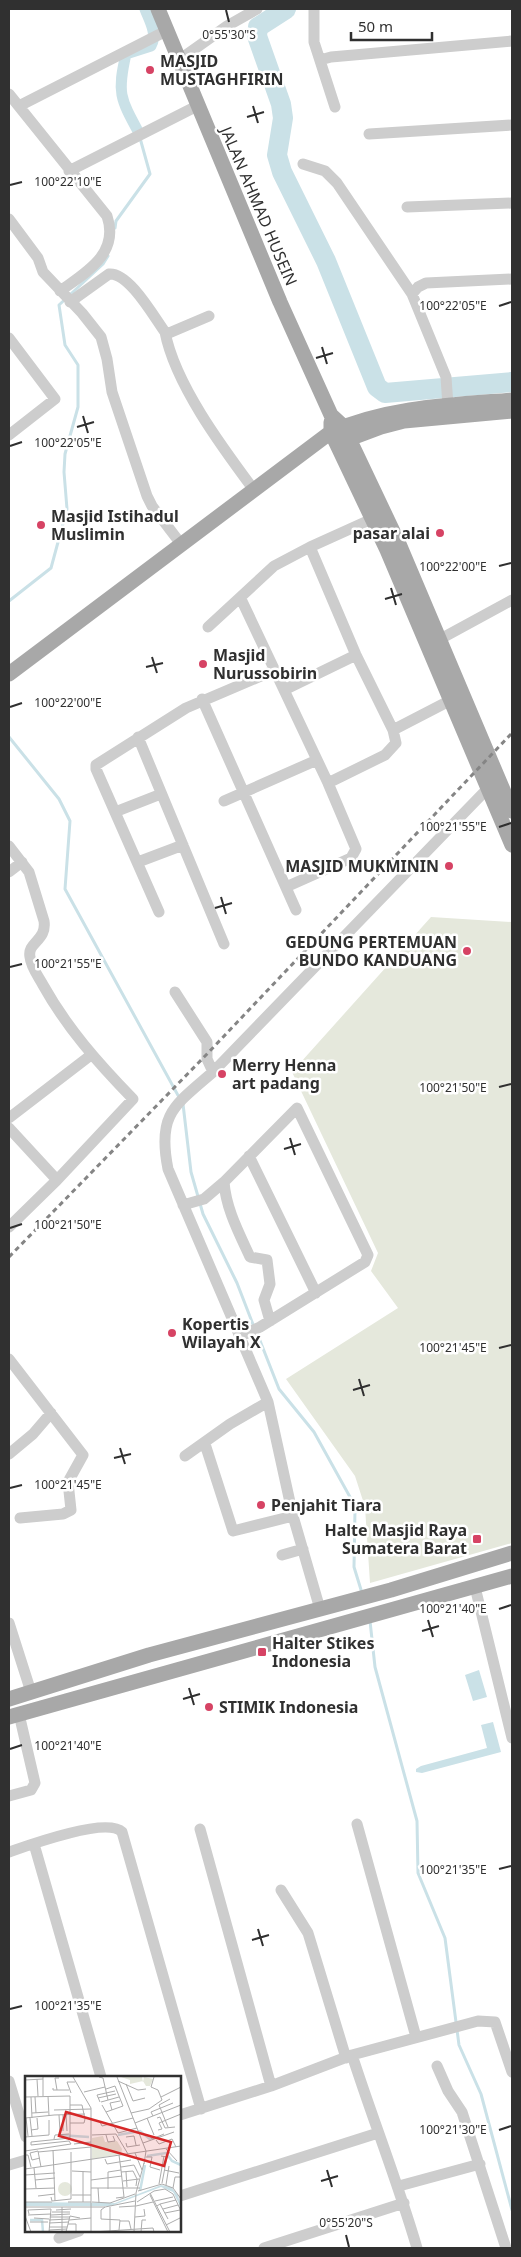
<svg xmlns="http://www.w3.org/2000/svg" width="521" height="2257" font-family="'Noto Sans',sans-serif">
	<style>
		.green { fill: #e5e8dc }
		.water { fill: #cae1e7 }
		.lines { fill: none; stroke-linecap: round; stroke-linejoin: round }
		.stream { stroke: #cae1e7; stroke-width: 3 }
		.canal { stroke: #cae1e7; stroke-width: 11 }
		.river { stroke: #cae1e7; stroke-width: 20 }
		.minor { stroke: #cdcdcd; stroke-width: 11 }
		.major { stroke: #a8a8a8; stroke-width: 15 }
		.rail { stroke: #858585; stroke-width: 3; stroke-dasharray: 5 4; stroke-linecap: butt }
		.ticks { fill: none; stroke: #303030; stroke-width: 2 }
		.poi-dot { fill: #d64364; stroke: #fff; stroke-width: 2 }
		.labels { text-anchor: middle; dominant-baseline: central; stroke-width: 5; stroke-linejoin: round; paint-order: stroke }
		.poi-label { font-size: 16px; font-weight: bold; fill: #303030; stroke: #fff; text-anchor: start }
		.street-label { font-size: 16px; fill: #303030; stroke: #fff }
		.inset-river { fill: none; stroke: #cae1e7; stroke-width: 2.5 }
		.inset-road { fill: none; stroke: #acacac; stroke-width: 1 }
		.view { fill: #d62828; fill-opacity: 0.15; stroke: #d62828; stroke-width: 2.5 }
		.inset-edge { fill: none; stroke: #303030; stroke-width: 2.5 }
		.ticks-label { font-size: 12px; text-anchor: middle; fill: #303030; stroke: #fff; stroke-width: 5; stroke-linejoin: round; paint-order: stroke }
	</style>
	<rect width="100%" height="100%" fill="#fff"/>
	<!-- green -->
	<path class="green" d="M431 917 512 922V1543L370 1583 365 1507 355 1476 286 1379 398 1308 371 1271 378 1253 292 1072Z"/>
	<!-- water -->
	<path class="water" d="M479 1670 487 1697 473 1701 465 1675Z
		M493 1722 501 1752 422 1773 416 1772V1769L421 1766 487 1748 481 1725Z"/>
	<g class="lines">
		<!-- stream -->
		<path class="stream" d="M115 228 116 221 150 174 140 138
			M9 601 51 568 67 509 64 472 65 454 78 407V365L65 345 59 305 103 264 108 256
			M9 737 59 799 70 821 65 889 180 1099
			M183 1104 191 1172 203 1214 237 1283 254 1327
			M257 1333 279 1389 314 1432 350 1497 355 1510 354 1567 362 1593
			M370 1621 375 1667 417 1821 418 1873 445 1938 459 2045 481 2094 512 2210"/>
		<!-- canal -->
		<path class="canal" d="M139 133C120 98 117 93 126 54L151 46C158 34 149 20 145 9"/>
		<!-- river -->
		<path class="river" d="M286 9 258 27 257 36 281 104 283 118 277 155 282 172 326 261 377 387 385 393 512 382"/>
		<!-- minor -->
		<path class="minor" d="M314 9V42L335 107
			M179 60 227 26 257 9
			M320 60 331 57 512 41
			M9 94 107 216C120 254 85 273 60 291
			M19 106 168 30
			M369 134 512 125
			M303 164 325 171 337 183 412 294
			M69 171 197 106
			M407 207 512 203
			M9 219 38 258 43 272 82 313 101 337 107 359 112 392 147 496 152 506 181 544
			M70 302 109 274C129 272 154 317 165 332L169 333 209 316
			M165 332C175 384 222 447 254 490
			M9 338 55 399 9 435
			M448 406 446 377 412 294 418 287 426 283 512 279
			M310 547 356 655 393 730
			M241 599 328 783 356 849 351 858 286 887
			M208 627 274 566 310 547 372 519
			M433 643 512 600
			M284 690 356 655
			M202 699 296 910
			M138 737 224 944
			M328 783 385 755 396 743 393 730 451 700
			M224 801 317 760
			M115 812 161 794
			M9 846 29 872 44 921C47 941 27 942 30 957 31 967 38 976 43 985 67 1028 98 1063 133 1099L57 1180 9 1227
			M138 862 183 845
			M9 872 22 862
			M159 912 96 769V765L186 708 275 670
			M175 992 207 1042V1059L213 1072
			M9 1118 91 1055
			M9 1128 57 1180
			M249 1156 316 1293
			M224 1182 297 1108 368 1255 365 1262 260 1327 241 1336
			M183 1205 204 1199 224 1182C226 1209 239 1233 250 1257L267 1260 270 1284 264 1300 270 1321
			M9 1359 83 1455 68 1482 71 1510 63 1514 20 1518
			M205 1444 233 1531 293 1516
			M9 1454 33 1434 51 1413
			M185 1456 230 1424 268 1402
			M282 1555 303 1549
			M475 1587 512 1738
			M320 1609 293 1516 268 1402 168 1169C157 1114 174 1106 213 1072L492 784
			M9 1623 31 1692
			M9 1796 31 1790 35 1783 19 1714
			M357 1824 416 2037
			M200 1829 271 2086
			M34 1844 101 2077
			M9 1852C29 1845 107 1817 122 1832L201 2109
			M281 1890 308 1933 346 2058
			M352 2055C373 2120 398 2183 417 2248
			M437 2066 448 2091 462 2112 506 2248
			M9 2081 26 2137
			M180 2115 271 2086 352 2055 478 2021 495 2022 512 2072
			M9 2165 26 2160
			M399 2186 480 2164
			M180 2196 378 2133
			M59 2238 79 2231
			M264 2248 404 2203"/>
		<!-- major -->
		<path class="major" d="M158 9 280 302 331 415 343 426 399 544 512 811
			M331 422V432L387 550 512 845
			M341 442 381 427 404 421 512 411
			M9 674 331 432C389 407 450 405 512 400
			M9 1699 149 1655 391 1590 512 1553
			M9 1717 512 1576"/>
		<!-- rail -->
		<path class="rail" d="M9 1257 207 1054 512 733"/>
	</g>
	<!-- ticks -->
	<path class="ticks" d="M226 10 229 22M253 106 258 123M247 117 264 112M10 185 22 182M499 306 511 302M322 347 327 364M316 358 333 353M83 416 88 433M77 427 94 422M10 446 22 442M499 566 511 563M391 588 396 605M385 599 402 594M152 657 157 673M146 667 163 663M10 707 22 703M499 827 511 823M221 897 226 914M215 908 232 903M10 967 22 964M499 1087 511 1084M290 1138 295 1155M284 1149 301 1144M10 1228 22 1224M499 1348 511 1345M359 1379 364 1396M353 1390 370 1385M120 1448 125 1464M114 1458 131 1454M10 1488 22 1485M499 1609 511 1605M428 1620 433 1637M422 1631 439 1626M189 1688 194 1705M183 1699 200 1694M10 1749 22 1745M499 1869 511 1866M258 1929 263 1946M252 1940 269 1935M10 2009 22 2006M499 2130 511 2126M327 2170 332 2187M321 2181 338 2176M346 2235 349 2247"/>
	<!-- markers -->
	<g class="poi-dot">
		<circle cx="150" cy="70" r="5"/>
		<circle cx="41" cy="525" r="5"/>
		<circle cx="440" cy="533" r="5"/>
		<circle cx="203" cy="664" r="5"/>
		<circle cx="449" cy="866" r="5"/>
		<circle cx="467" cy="951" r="5"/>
		<circle cx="222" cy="1074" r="5"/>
		<circle cx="172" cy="1333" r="5"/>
		<circle cx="261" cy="1505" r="5"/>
		<rect x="472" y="1534" width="10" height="10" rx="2.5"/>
		<rect x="257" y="1647" width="10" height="10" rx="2.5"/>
		<circle cx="209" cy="1707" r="5"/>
	</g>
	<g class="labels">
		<!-- poi labels -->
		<g class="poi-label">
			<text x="160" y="61">MASJID<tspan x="160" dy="18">MUSTAGHFIRIN</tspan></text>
			<text x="51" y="516">Masjid Istihadul<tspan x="51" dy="18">Muslimin</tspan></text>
			<text x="430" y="533" text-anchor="end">pasar alai</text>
			<text x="213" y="655">Masjid<tspan x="213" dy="18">Nurussobirin</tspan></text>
			<text x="439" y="866" text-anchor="end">MASJID MUKMININ</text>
			<text x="457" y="942" text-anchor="end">GEDUNG PERTEMUAN<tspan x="457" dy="18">BUNDO KANDUANG</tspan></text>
			<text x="232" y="1065">Merry Henna<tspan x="232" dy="18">art padang</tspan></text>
			<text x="182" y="1324">Kopertis<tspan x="182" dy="18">Wilayah X</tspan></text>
			<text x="271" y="1505">Penjahit Tiara</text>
			<text x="467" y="1530" text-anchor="end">Halte Masjid Raya<tspan x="467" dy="18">Sumatera Barat</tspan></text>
			<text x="272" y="1643">Halter Stikes<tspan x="272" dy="18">Indonesia</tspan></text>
			<text x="219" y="1707">STIMIK Indonesia</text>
		</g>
		<!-- street labels -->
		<g class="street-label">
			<text transform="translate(259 206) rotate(67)">JALAN AHMAD HUSEIN</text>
		</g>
	</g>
	<!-- overview -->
	<g transform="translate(25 2076)">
		<rect width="156" height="156" fill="#fff"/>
		<path d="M96 1H117L118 6 119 1 128 3 125 10H121L118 5 105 8V4Z" fill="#e5e8dc"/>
		<path d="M78 60 80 66 92 65 97 73 96 78 67 83V62ZM33 113a7 7 0 1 1 14 0a7 7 0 1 1-14 0Z" fill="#e5e8dc"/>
		<path d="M136 109 146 111 153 119 156 132 148 116 136 111 86 130H0V126L90 127Z" fill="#cae1e7"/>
		<path class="inset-river" d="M34 59 64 61M93 59 115 55 126 64M122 80 141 77 147 85 156 89M115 115 120 89M5 144H17L18 156"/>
		<path class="inset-road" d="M18 1V20M48 1 66 32V92M74 1 78 2 83 24M92 1 121 75 119 88M12 3 13 20M0 4 18 3M93 5 113 14 121 13M101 8 108 25 120 22M28 12V14H44M81 13 90 10 98 30M32 14 30 2H34M59 16 80 11M46 17 42 6H50M23 20 24 40M0 21 45 20M6 21 7 42M10 21 11 37M136 21 156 11M73 22 91 18M75 26 72 19 90 15M76 26 94 21M45 29H57L60 43 59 47H45M77 29 93 57 112 52M29 34 66 33M87 34 85 27 95 25M81 36 98 30M7 37 23 36M106 37 124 33 137 24 133 14 126 11 129 1M29 39 60 38M34 39 35 55M38 39V55M41 39 42 55M128 40 126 36 148 27M0 42 29 39M1 42 3 60M5 42 7 60M122 42 129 59M132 42 135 41 140 52 150 51M75 46 77 50 108 42M110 47 156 29M143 51 134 29 145 23M6 54 13 53 12 42M133 54 137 53 134 47 156 38M67 59 91 58 103 78M81 59 83 66 90 65 88 60M125 60 127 63 139 58M0 61 24 59V44M101 61 109 60 111 69M29 63 30 59 44 58M131 64 134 68 147 63 151 71M101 67 102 71 115 69M118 67 149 56M49 68 66 66M6 69V66L45 62V20M141 73 152 85M28 74 30 125M0 75 46 68 44 65 6 69M13 75 5 77 7 84 15 82M13 75 16 91M13 76 66 71M110 77 117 94M0 79H3L6 91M136 80 142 81 137 107M121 81H127L125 91 135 94M80 83 82 88 106 84M96 91 109 89 115 101M9 92 11 112M0 93 156 70M139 94 154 97M47 95 66 96M58 95V126M96 96 108 95 112 103 111 110M101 96 102 111M0 99 30 97M10 104 30 102M66 104 97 100M98 105 114 103M134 108 139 80M141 109 144 90M66 112H115M73 112 74 127M148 112 150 101H156M0 113 30 112M83 113V96L96 94 94 79M113 115 137 108 148 112 156 123M125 117 145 156M47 119H66M125 119 143 156M13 120 30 118M26 121 27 125 46 123V76M91 122 99 121 96 94M130 125 148 121M0 126H27M43 126H66M66 126V92M67 126 85 127 110 118M112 126 129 115 140 113 148 118 156 135M135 128 151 124M111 130 128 126M132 130 135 128 143 143M0 131H80L110 125M80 131 76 134V143L95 144 94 154M94 131 110 130M138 133 153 129M31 134 46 133M27 136H45M140 137 155 134M4 138 3 134 26 133 24 156M3 139 26 138M26 139 45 138M0 140 6 156M25 141H45M110 141 120 140 119 133M9 142 24 143M24 144 44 143M44 144 66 142M95 145H104L106 153M5 146H23M24 147 44 146M43 148H51V156M141 149 155 142M24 151H42M24 154 42 153M85 155V131M37 156V131M41 156 45 140 55 142M66 156V126M68 156 128 152 129 156M109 156 111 117 119 87M116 156 117 144H121"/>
		<path class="view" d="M41 36 146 66 139 90 34 60Z"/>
		<rect width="156" height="156" class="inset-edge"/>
	</g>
	<g class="ticks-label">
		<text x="229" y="39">0°55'30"S</text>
		<text x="68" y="186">100°22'10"E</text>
		<text x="453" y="310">100°22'05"E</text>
		<text x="68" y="447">100°22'05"E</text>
		<text x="453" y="571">100°22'00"E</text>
		<text x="68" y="707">100°22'00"E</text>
		<text x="453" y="831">100°21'55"E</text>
		<text x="68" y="968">100°21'55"E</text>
		<text x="453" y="1092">100°21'50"E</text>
		<text x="68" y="1229">100°21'50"E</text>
		<text x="453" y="1352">100°21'45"E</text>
		<text x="68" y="1489">100°21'45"E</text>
		<text x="453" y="1613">100°21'40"E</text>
		<text x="68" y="1750">100°21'40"E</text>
		<text x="453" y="1874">100°21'35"E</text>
		<text x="68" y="2010">100°21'35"E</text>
		<text x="453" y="2134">100°21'30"E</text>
		<text x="346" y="2227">0°55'20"S</text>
	</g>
	<!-- border -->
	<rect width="521" height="2257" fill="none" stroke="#303030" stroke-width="20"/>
	<!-- scale -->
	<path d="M351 32v8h81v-8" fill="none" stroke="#303030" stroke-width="2.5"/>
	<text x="358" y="32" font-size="15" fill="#303030" stroke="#ffffff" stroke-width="4" paint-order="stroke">50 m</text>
</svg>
